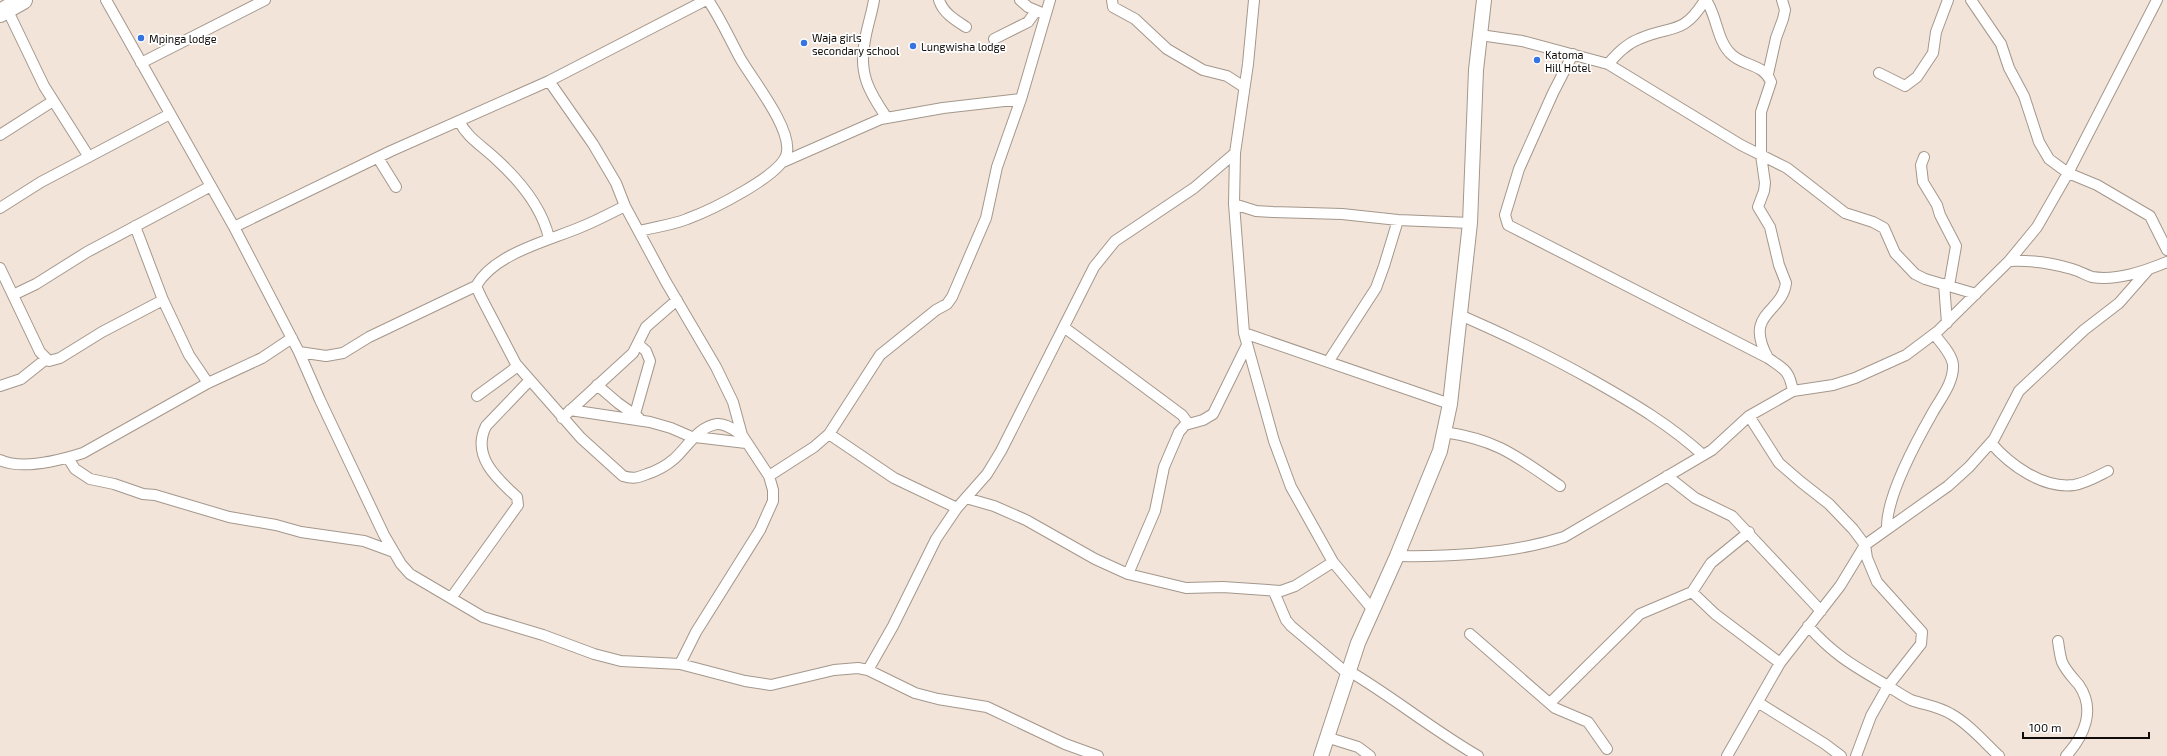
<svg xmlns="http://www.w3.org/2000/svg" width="2167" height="756" font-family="'Exo 2',sans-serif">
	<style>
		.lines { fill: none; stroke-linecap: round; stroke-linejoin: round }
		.street-casing { stroke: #a4978c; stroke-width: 12 }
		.secondary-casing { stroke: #a4978c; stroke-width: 16 }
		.highway-casing { stroke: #a4978c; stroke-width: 20 }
		.street { stroke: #fff; stroke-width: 10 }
		.secondary { stroke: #fff; stroke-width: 14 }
		.highway { stroke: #fff; stroke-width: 18 }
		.poi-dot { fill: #3674e2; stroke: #fff; stroke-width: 1.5 }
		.labels { text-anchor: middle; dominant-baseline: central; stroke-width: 3.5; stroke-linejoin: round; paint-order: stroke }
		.poi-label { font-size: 11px; fill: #100b08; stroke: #fff; text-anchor: start }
	</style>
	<rect width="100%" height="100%" fill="#f2e4d8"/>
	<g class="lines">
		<!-- street casing -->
		<g class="street-casing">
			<path id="street" d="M106 0 234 227 299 352 320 400 384 535 401 564 410 574 483 617 543 635 594 654 621 661 680 664 745 681 771 685 834 670 858 668 868 670 915 693 938 699 987 707 1065 744 1098 756
				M874 0C872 13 867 27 865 40 858 73 869 92 887 118
				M939 0C943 13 955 20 966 27
				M1020 0 1028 7 1042 13
				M1112 0 1113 7 1135 19 1167 49 1203 70 1227 76 1244 87
				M1254 0 1248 64 1235 153 1234 204 1244 333 1274 441 1291 487 1333 562 1373 610
				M1706 0C1717 16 1717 41 1731 54 1744 67 1763 63 1771 82L1761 112V155L1765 183 1764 191 1758 207 1770 227 1779 265 1786 283C1782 314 1743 312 1768 358
				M1971 0 2001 44 2009 68 2024 96 2039 142 2049 159 2068 173 2097 185 2150 216 2167 250
				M7 9 44 86 89 157
				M1480 35 1522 41 1608 64 1741 145 1787 168 1845 213 1873 222 1884 228 1895 253 1915 274 1925 279 1976 294
				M994 39 1028 22 1036 11
				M1573 54 1553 93 1519 169 1505 215 1508 225 1768 358C1785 370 1789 370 1793 391
				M141 63 265 0
				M1608 64C1617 54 1626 44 1639 39 1672 24 1682 37 1705 0
				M1879 73 1905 86 1917 77 1933 53 1936 32 1948 0
				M1768 74 1776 38 1783 19 1785 10 1782 0
				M549 81 593 144 616 183 625 206 666 282 716 367 733 402 742 435 769 476 773 490V501L760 530 696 632 680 664
				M459 121C468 139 483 146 497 160 520 181 542 208 549 238
				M0 135 53 101
				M1924 157 1921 165 1923 182 1937 205 1940 215 1956 246 1949 286
				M378 158 396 187
				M783 162 881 119 943 108 1021 99
				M1234 204 1256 211 1273 212 1342 214 1398 220 1470 223
				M625 206C611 213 596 221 581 227 548 241 495 253 476 286L481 297 516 364 581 438 623 476C633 479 637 478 647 474 656 471 666 466 674 459 687 448 697 427 717 424 726 423 735 431 742 435
				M0 208 41 182 170 114
				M135 226 163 300 189 355 208 383
				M234 227 391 151 549 81 706 0
				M640 231C655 227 672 225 687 219 709 211 784 175 787 152 791 127 752 79 740 58 729 38 721 19 708 0
				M2009 261C2030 260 2052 263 2072 269 2079 271 2086 275 2092 277 2117 281 2145 271 2167 262
				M0 268 40 352 49 361 60 358 102 332 163 300
				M1944 284 1947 323
				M13 295 36 284 87 252 211 186
				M1460 315C1506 335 1550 356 1594 381 1633 403 1670 425 1703 455
				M1065 328 1182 415 1188 423
				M1244 333 1450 404
				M299 352 326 356 343 353 369 337 476 286
				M1328 362 1376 288 1384 266 1398 220
				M597 385 618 403 639 418
				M0 386 21 379 46 359
				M477 396 518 366
				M570 410 650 422 671 428 694 438
				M635 414 650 361 646 351 638 344
				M1749 416 1779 463 1801 482 1829 504 1853 529 1865 545 1867 558 1877 582 1922 632 1921 644 1888 686 1871 716 1856 756
				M562 418 633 353 646 327 677 300
				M1444 432C1498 440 1516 456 1560 486
				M829 434 894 478 957 508
				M695 437 746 443
				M1991 443C2010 465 2043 489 2074 485 2086 483 2098 476 2108 471
				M68 458 75 469 90 479 114 484 143 494 155 495 229 517 276 525 301 532 364 541 394 552
				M0 460C22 470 61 460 83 453L208 383 262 358 292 338
				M769 476 814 447 829 434 880 355 936 310 947 304 952 297 986 218 997 167 1021 99 1050 0
				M1667 476 1695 498 1732 516 1821 611
				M966 498 994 506 1026 520 1095 559 1128 574 1186 588 1223 587 1281 591 1295 586 1333 562
				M1887 528C1886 497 1917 440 1933 412 1941 398 1954 382 1953 365 1952 354 1940 342 1934 334
				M1397 556C1453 557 1511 554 1564 537L1712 450 1749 416 1793 391 1833 385 1855 378 1906 355 1938 331 2009 261 2037 227 2068 173 2157 0
				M1128 574 1155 511 1164 467 1179 432 1185 425 1203 420 1213 414 1247 345
				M1274 592 1286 620 1291 626 1348 674
				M1692 592 1715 614 1780 663
				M451 598 518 505 517 497C497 479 471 456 486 426L530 380
				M1808 626C1835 656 1854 666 1888 686 1896 691 1903 696 1911 700 1925 705 1938 706 1951 714 1969 724 1984 742 1999 756
				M1470 634 1555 708 1588 722 1607 749
				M2058 641C2059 648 2060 656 2062 662 2066 671 2073 678 2079 685 2096 710 2084 736 2066 756
				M868 670 893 626 936 539 957 508 987 474 1001 451 1094 267 1115 241 1194 188 1235 153
				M1349 671C1393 697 1433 730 1478 756
				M1550 703 1640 614 1692 592 1711 563 1749 532
				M1759 703 1825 744 1841 756
				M1326 737 1358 747 1370 756
				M1727 756 1780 663 1840 586 1865 545 1948 486 1969 467 1994 439 2019 391 2084 330 2119 303 2148 270"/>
		</g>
		<!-- secondary casing -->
		<g class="secondary-casing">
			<path id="secondary" d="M1321 756 1358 643 1397 556 1440 451 1450 404 1470 223 1476 70 1484 0"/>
		</g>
		<!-- highway casing -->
		<g class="highway-casing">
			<path id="highway" d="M0 13 23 0"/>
		</g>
		<!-- street -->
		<use href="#street" class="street"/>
		<!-- secondary -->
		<use href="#secondary" class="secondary"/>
		<!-- highway -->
		<use href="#highway" class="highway"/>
	</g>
	<!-- markers -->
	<g class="poi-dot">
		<circle cx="141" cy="38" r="4"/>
		<circle cx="804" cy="43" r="4"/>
		<circle cx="913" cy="46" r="4"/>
		<circle cx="1537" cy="60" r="4"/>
	</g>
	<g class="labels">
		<!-- poi labels -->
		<g class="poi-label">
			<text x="812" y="37">Waja girls<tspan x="812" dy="13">secondary school</tspan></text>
			<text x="149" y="38">Mpinga lodge</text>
			<text x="921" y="46">Lungwisha lodge</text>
			<text x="1545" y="54">Katoma<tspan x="1545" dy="13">Hill Hotel</tspan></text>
		</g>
	</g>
	<!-- scale -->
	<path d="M2023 732v6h126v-6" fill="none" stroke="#100b08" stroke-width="2"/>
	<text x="2029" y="732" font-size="12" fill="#100b08" stroke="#ffffff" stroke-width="3" paint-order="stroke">100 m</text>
</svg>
